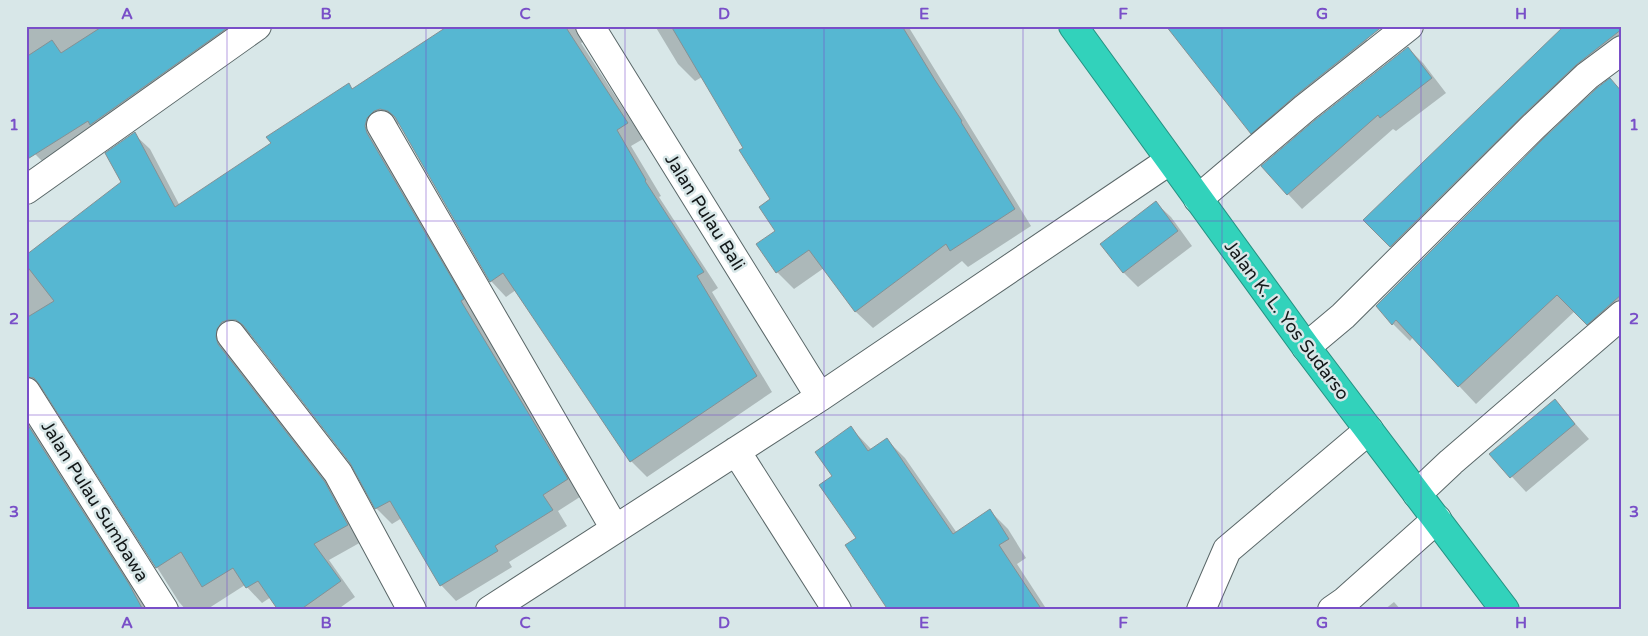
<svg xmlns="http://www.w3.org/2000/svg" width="1648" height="636" font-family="'Varela Round',sans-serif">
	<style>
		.shadow { fill: #0003 }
		.building { fill: #56b7d2; stroke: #849195 }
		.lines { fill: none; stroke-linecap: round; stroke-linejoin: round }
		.minor-casing { stroke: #5a6768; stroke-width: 30 }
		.highway-casing { stroke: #279182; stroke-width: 30 }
		.minor { stroke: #fff; stroke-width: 28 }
		.highway { stroke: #32d2bb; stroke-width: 28 }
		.grid { fill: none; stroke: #794fc8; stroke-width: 1; stroke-opacity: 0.55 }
		.labels { text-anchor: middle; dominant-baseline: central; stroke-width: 5; stroke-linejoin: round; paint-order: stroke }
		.street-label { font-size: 18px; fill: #131819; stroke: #d8e7e8 }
		.neatline { fill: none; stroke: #794fc8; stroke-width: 2 }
		.grid-label { font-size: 16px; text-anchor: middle; font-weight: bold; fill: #794fc8 }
	</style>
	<rect width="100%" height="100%" fill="#d8e7e8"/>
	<!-- shadow -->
	<path class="shadow" d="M26 26H263L49 168 35 154 26 141Z
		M452 26H576L585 41 581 43 643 139 631 146 661 196 659 197 718 288 712 292 772 392 647 477 631 461 516 290 506 297 491 281 401 125 397 124 389 126 478 315 475 316 583 495 558 511 567 526 509 562 512 567 456 601 441 585 402 518 392 524 376 508 351 463 253 335H244L230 353 234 361 340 498 363 541 329 560 355 597 337 610H280L271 597 262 603 245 585 206 610H186L179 602 46 392 41 391 26 405V256L122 182 134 134 150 149 180 206 273 144 348 85 353 90Z
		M655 26H908L1031 226 968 267 962 261 873 328 856 312 824 268 794 289 777 272 758 244 777 231 771 199 745 148 702 77 695 81 678 64Z
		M1356 26 1381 58 1268 150 1252 133Z
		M1622 26V55L1405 261 1365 220Z
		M1408 48 1423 63 1446 93 1396 131 1393 129 1302 209 1288 194Z
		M1610 80 1622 91V326L1605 341 1575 311 1476 404 1413 337 1410 341 1393 324Z
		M1156 203 1171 217 1192 246 1138 287 1124 273 1102 244Z
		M1555 401 1589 439 1526 492 1491 454Z
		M26 412 150 610H26Z
		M851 428 872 450 887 440 905 458 957 533 990 511 1008 529 1026 558 1017 564 1047 610H889L858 538 834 477Z
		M1394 602 1401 610H1384Z"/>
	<!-- building -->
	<path class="building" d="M103 26H230L90 125 88 121 26 160V57L52 40 61 53Z
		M448 26H565L628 123 617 130 646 180 645 181 704 272 697 276 757 376 630 462 503 273 490 282 395 117 388 111 380 109 374 111 367 118 365 126 367 133 464 299 461 301 568 479 543 495 553 510 495 546 498 551 440 586 390 501 375 509 350 463 243 325 236 320H228L222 322 217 329 216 337 218 344 325 482 348 525 314 544 341 581 300 610H278L258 581 246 588 233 568 202 587 181 552 156 568 39 384 34 378 26 377V318L54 301 26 265V255L121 182 105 153 135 132 175 207 271 143 266 137 349 83 352 89Z
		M671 26H902L935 80 962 121 961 122 1015 209 950 251 946 244 855 312 809 250 776 273 756 244 775 231 759 207 770 199 739 150 743 148Z
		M1166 26H1383L1295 96 1251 134Z
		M1564 26H1622V29L1576 65 1522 116 1390 247 1363 220Z
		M1408 47 1432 78 1380 118 1378 115 1287 195 1261 166 1315 120Z
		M1610 78 1622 92V294L1587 325 1557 295 1458 387 1396 320 1392 325 1376 306 1544 138 1597 88Z
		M1156 201 1178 231 1123 273 1100 244Z
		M1555 399 1575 424 1510 478 1489 454Z
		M26 422 129 584 143 610H26Z
		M851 426 868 451 887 438 953 534 990 509 1009 539 999 545 1042 610H888L845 545 856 538 819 485 832 476 815 452Z"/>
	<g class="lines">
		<!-- minor casing -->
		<g class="minor-casing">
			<path id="minor" d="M590 26 820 397
				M381 125 615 529
				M26 190 257 26
				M1198 199 1305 108 1409 26
				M231 335 338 473 412 610
				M1306 347 1343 316 1533 127 1587 76 1622 50
				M26 392 164 610
				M736 451 837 610
				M1417 494 1451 462 1622 315
				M490 610 820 397 1169 161
				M1201 610 1227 550 1369 430
				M1332 610 1345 601 1437 519"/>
		</g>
		<!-- highway casing -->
		<g class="highway-casing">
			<path id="highway" d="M1073 26 1306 347 1505 610"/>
		</g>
		<!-- minor -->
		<use href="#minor" class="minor"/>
		<!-- highway -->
		<use href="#highway" class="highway"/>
	</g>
	<!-- grid -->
	<path class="grid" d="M227 26V610M426 26V610M625 26V610M824 26V610M1023 26V610M1222 26V610M1421 26V610M26 221H1622M26 415H1622"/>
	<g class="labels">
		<!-- street labels -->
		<g class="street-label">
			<text transform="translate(705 212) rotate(58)">Jalan Pulau Bali</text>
			<text transform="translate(1287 320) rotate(53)">Jalan K. L. Yos Sudarso</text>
			<text transform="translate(95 501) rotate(58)">Jalan Pulau Sumbawa</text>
		</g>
	</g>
	<!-- border -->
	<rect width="1648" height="636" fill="none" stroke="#d8e7e8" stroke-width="55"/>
	<rect x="28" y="28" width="1592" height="580" class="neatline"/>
	<g class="grid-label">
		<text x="127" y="19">A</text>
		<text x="326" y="19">B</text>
		<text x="525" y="19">C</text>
		<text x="724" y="19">D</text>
		<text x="924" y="19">E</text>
		<text x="1123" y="19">F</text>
		<text x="1322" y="19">G</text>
		<text x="1521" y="19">H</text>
		<text x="14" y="130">1</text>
		<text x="1634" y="130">1</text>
		<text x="14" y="324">2</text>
		<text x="1634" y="324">2</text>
		<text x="14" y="517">3</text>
		<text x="1634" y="517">3</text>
		<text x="127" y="628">A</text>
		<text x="326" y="628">B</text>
		<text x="525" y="628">C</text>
		<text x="724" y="628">D</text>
		<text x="924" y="628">E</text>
		<text x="1123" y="628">F</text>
		<text x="1322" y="628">G</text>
		<text x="1521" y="628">H</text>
	</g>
</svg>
